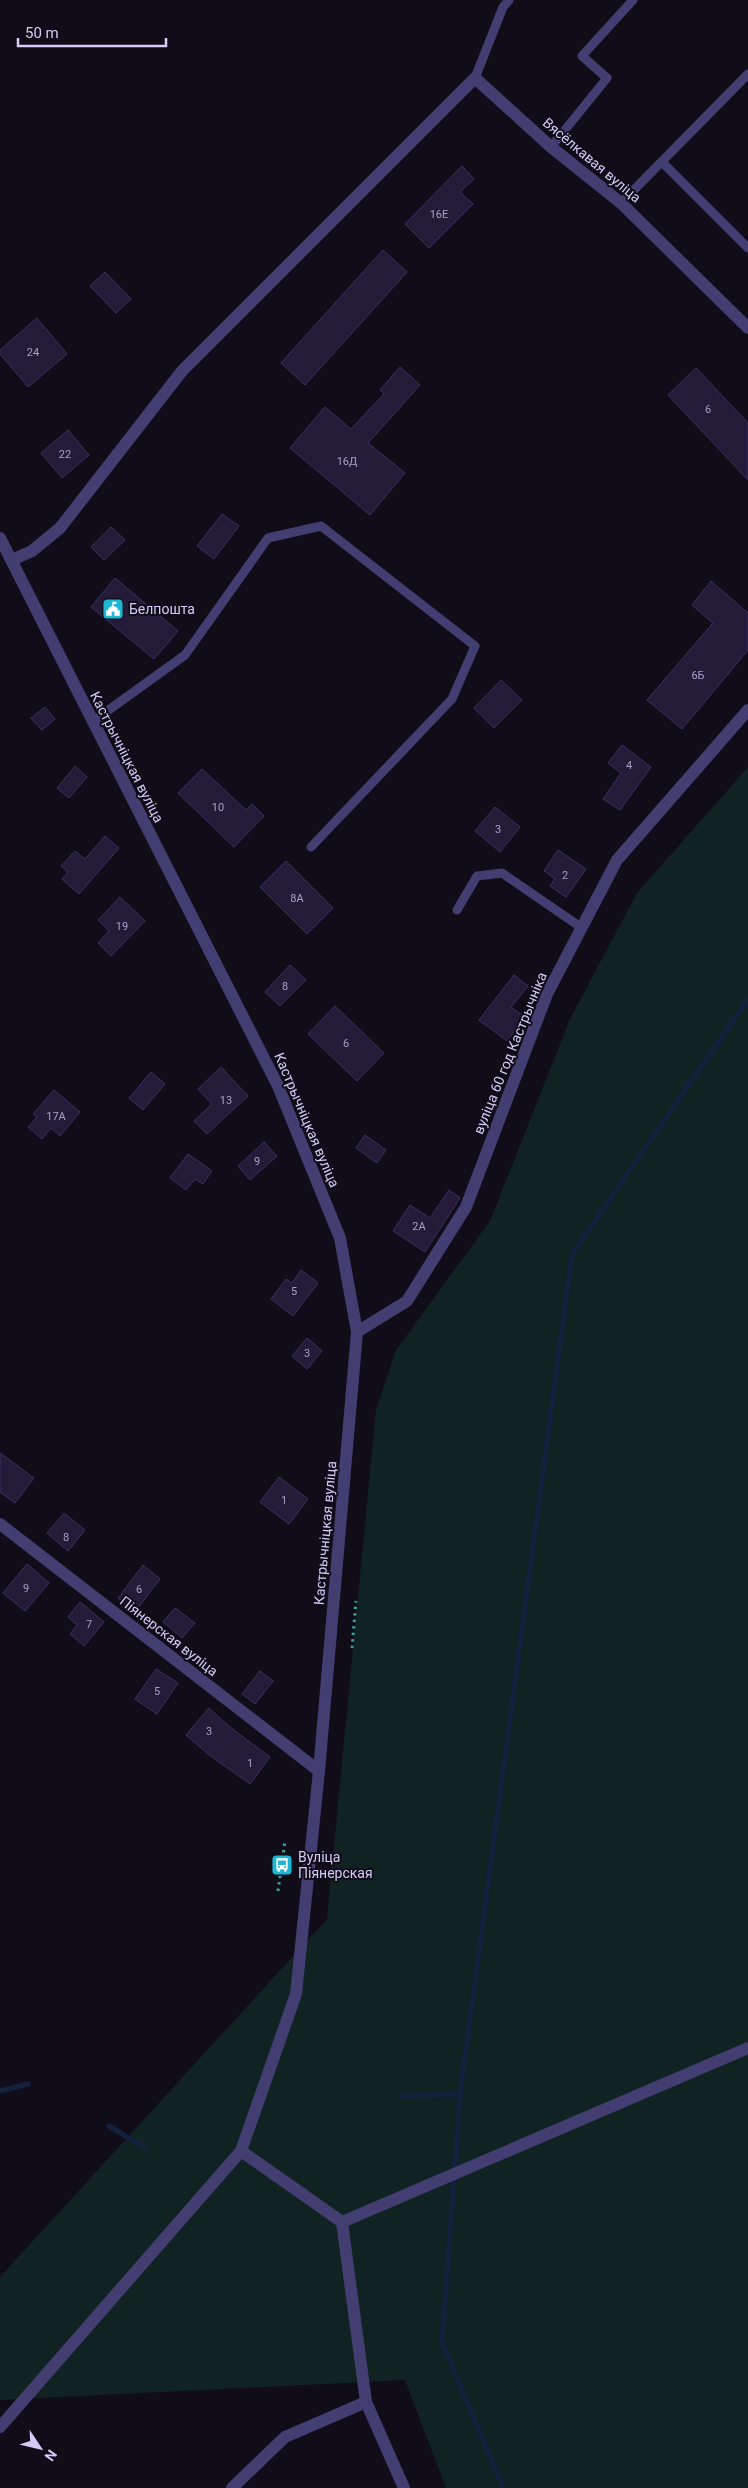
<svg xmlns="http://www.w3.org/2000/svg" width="748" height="2488" font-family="Roboto,sans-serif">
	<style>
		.green { fill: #122 }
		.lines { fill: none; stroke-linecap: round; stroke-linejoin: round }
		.stream { stroke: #13213c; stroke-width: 5.5 }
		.building { fill: #231b38; stroke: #3d3061 }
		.path { stroke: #3b9d9d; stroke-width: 3; stroke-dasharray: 2.5 4; stroke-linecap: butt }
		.service { stroke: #433e72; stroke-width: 9 }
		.minor { stroke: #433e72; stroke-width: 12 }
		.tertiary { stroke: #433e72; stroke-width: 12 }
		.labels { text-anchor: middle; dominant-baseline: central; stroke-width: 4; stroke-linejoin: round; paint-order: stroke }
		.number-label { font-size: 11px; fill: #a8a0c8 }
		.street-label { font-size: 14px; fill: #d4ccf8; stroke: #100d19 }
		.poi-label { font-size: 14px; fill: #d4ccf8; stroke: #100d19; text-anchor: start }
	</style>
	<rect width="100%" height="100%" fill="#100d19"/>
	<!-- green -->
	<path class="green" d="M748 767V2488H446L405 2380 0 2400V2277L327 1919 376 1410 396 1350 490 1221 570 1019 637 893Z"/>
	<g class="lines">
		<!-- stream -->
		<path class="stream" d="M0 2091 28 2084
			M402 2096 460 2094
			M109 2126 145 2148
			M503 2488 442 2342 460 2094 572 1254 748 999"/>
	</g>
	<!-- building -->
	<path class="building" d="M462 166 474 179 460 192 473 204 429 248 405 224Z
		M383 250 407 272 305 385 281 363Z
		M105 272 131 299 116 313 90 286Z
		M37 318 67 354 28 387 0 354V350Z
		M400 367 420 385 368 443 405 473 370 515 290 448 325 407 351 429 384 394 380 390Z
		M696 368 748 423V480L668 395Z
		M68 430 89 455 62 478 41 453Z
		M222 514 239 526 214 559 197 546Z
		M111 527 125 540 104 560 91 547Z
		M115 578 178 631 154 659 91 607Z
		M711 581 748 613V650L682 729 647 700 713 623 692 605Z
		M501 680 522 700 494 728 474 708Z
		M45 707 55 719 42 730 31 718Z
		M622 745 651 767 620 810 603 799 621 773 608 763Z
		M75 766 87 777 69 798 57 788Z
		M202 769 246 810 252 804 264 816 234 847 178 793Z
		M495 807 520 827 500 852 475 831Z
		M105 836 119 848 79 894 62 879 68 872 61 866 75 851 85 859Z
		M558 850 586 869 566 897 550 886 555 879 544 871Z
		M286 861 333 908 307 934 260 887Z
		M120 897 145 921 111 956 98 943 109 931 98 920Z
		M290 965 306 980 280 1006 265 992Z
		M514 975 528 986 511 1007 525 1017 507 1041 479 1020Z
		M335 1006 384 1053 357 1081 308 1034Z
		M221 1067 248 1096 207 1134 194 1121 212 1104 198 1089Z
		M151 1072 165 1084 143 1110 129 1098Z
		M54 1090 80 1112 60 1136 51 1128 42 1139 28 1127 37 1117 33 1114Z
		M365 1135 386 1150 377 1163 356 1148Z
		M264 1142 277 1156 250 1180 238 1166Z
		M188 1154 212 1171 203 1184 195 1179 186 1190 170 1178Z
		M449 1190 460 1198 425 1252 393 1231 410 1205 430 1218Z
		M301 1270 318 1283 293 1316 271 1299 286 1279 292 1283Z
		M307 1338 322 1351 307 1369 292 1356Z
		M0 1453 34 1478 15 1503 0 1492Z
		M279 1477 308 1499 289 1524 260 1502Z
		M64 1513 85 1530 68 1551 47 1533Z
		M27 1564 49 1583 25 1611 3 1593Z
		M143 1565 160 1579 135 1612 118 1598Z
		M80 1602 104 1622 84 1646 70 1634 77 1625 68 1617Z
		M175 1608 195 1623 182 1638 163 1622Z
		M156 1669 178 1683 157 1714 135 1699Z
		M260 1671 273 1681 255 1704 242 1694Z
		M209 1708 231 1728 270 1757 250 1784 208 1754 186 1735Z"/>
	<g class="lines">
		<!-- path -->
		<path class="path" d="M352 1648 356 1601
			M282 1865 293 1866
			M278 1891 285 1841"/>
		<!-- service -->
		<path class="service" d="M475 78 503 7 509 0
			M551 147 607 78 582 56 633 0
			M662 162 748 248
			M621 203 748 74
			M92 722 185 655 268 538 321 526 475 646 452 699 311 847
			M457 910 477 876 502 873 582 928"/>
		<!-- minor -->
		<path class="minor" d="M12 560 32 551 60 528 182 371 475 78 551 147 621 203 748 328
			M357 1332 407 1301 466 1207 547 994 617 860 748 710
			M0 1524 319 1771
			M241 2151 342 2222 748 2048
			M342 2222 366 2402 404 2488
			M232 2488 285 2437 366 2402"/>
		<!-- tertiary -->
		<path class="tertiary" d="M0 538 278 1086 340 1238 357 1332 319 1771 296 1994 241 2151 0 2427"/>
	</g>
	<!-- icons -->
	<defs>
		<g id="civic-square" transform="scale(1.125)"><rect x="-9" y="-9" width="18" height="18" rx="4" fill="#1db6d3" stroke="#100d19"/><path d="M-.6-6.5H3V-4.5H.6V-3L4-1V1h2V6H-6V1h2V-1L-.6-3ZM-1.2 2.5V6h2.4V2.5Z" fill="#fff"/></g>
		<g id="bus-square" transform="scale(1.125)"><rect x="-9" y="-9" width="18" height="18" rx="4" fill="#1db6d3" stroke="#100d19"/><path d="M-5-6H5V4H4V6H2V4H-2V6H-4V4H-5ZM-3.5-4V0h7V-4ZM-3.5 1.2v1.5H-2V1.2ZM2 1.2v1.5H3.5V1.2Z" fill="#fff"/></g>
	</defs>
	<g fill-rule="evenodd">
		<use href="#civic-square" x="113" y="609"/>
		<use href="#bus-square" x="282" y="1865"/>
	</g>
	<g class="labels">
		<!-- number labels -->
		<g class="number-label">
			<text x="439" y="214">16Е</text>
			<text x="33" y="352">24</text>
			<text x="708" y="409">6</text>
			<text x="65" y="454">22</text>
			<text x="347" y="461">16Д</text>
			<text x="698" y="675">6Б</text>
			<text x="629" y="765">4</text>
			<text x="218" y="807">10</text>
			<text x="498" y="829">3</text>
			<text x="565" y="875">2</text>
			<text x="297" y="898">8А</text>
			<text x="122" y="926">19</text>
			<text x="285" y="986">8</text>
			<text x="346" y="1043">6</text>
			<text x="226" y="1100">13</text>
			<text x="56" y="1116">17А</text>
			<text x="257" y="1161">9</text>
			<text x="419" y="1226">2А</text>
			<text x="294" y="1291">5</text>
			<text x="307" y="1353">3</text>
			<text x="284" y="1500">1</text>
			<text x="66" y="1537">8</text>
			<text x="26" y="1588">9</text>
			<text x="139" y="1589">6</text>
			<text x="89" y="1624">7</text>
			<text x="157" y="1691">5</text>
			<text x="209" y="1731">3</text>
			<text x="250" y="1763">1</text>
		</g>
		<!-- street labels -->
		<g class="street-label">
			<text transform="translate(592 160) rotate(40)">Вясёлкавая вуліца</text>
			<text transform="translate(127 757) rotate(63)">Кастрычніцкая вуліца</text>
			<text transform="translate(510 1053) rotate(-68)">вуліца 60 год Кастрычніка</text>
			<text transform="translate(307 1120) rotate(67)">Кастрычніцкая вуліца</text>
			<text transform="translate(325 1533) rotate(-85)">Кастрычніцкая вуліца</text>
			<text transform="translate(169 1636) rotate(38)">Піянерская вуліца</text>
		</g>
		<!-- poi labels -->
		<g class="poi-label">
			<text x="129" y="609">Белпошта</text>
			<text x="298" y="1857">Вуліца<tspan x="298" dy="16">Піянерская</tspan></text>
		</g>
	</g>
	<!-- north arrow -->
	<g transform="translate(40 2448) rotate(125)" stroke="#100d19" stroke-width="4" paint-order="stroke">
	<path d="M0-4L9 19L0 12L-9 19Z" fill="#d4ccf8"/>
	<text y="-8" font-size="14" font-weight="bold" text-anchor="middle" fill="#d4ccf8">N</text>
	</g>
	<!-- scale -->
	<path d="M18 38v8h148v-8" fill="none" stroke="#d4ccf8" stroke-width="2.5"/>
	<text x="25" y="38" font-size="15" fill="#d4ccf8" stroke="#100d19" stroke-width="4" paint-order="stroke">50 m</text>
</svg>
